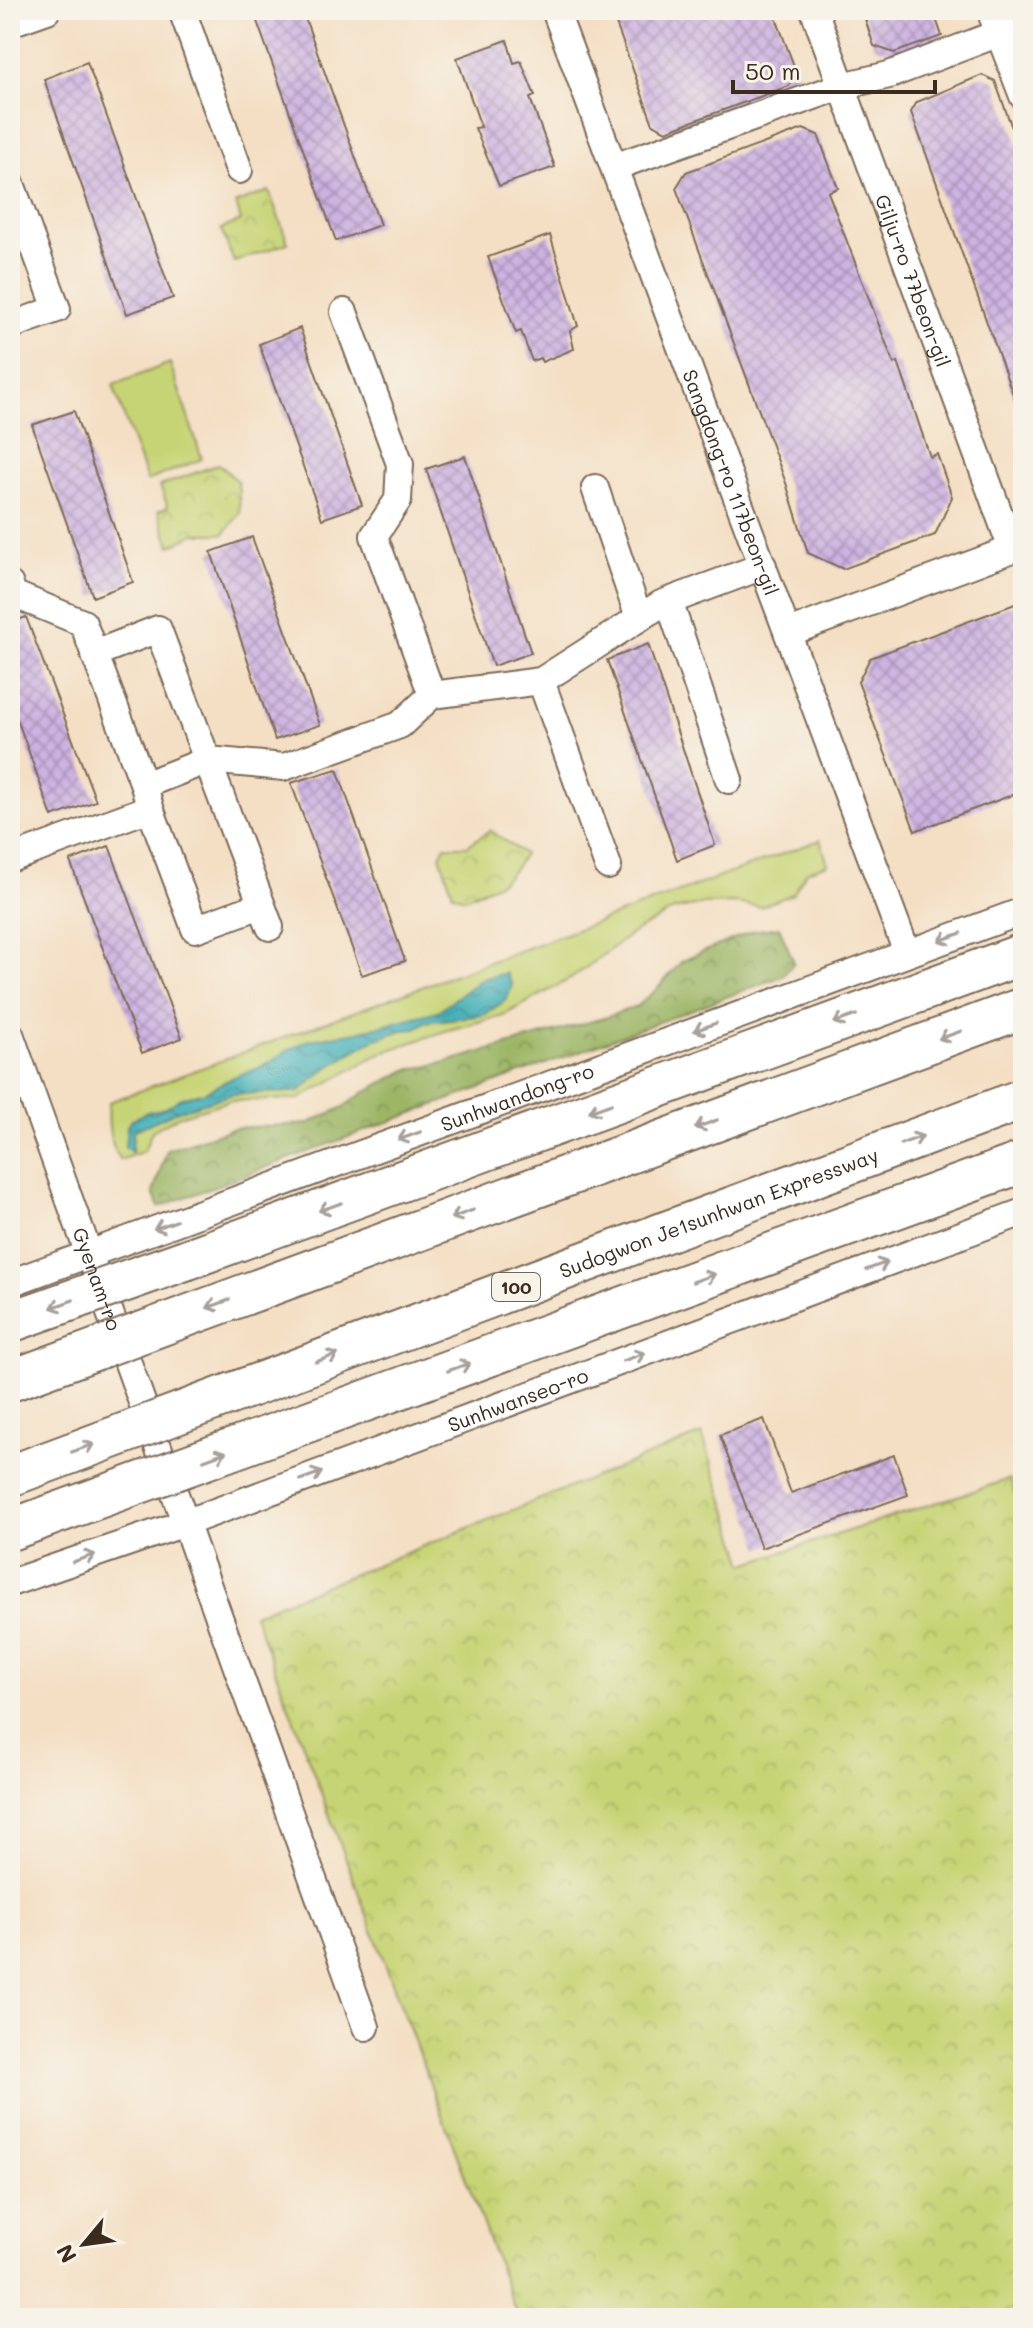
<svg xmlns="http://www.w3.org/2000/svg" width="1033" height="2328" font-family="Mali,sans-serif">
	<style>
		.green { fill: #c7d475; stroke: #817f4a; stroke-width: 2 }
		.forest { fill: url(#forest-crowns); stroke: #6c7042; stroke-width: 2 }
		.park { fill: url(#park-crowns); stroke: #817f4a; stroke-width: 2 }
		.water { fill: url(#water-waves); stroke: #3c6c6b; stroke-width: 2 }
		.building { fill: url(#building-cross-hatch) }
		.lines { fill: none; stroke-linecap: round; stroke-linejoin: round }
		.minor-casing { stroke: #7c6958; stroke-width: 30 }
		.highway-casing { stroke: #7c6958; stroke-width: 44 }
		.minor { stroke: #fff; stroke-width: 26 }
		.highway { stroke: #fff; stroke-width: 40 }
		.highway-bridge-casing { stroke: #7c6958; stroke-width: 44; stroke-linecap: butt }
		.highway-bridge { stroke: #fff; stroke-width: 40 }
		.oneway { stroke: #a79f9a }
		.labels { text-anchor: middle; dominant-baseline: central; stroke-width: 7; stroke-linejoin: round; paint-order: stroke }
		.shield { fill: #f7f3e8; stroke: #73665b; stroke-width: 2 }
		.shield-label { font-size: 18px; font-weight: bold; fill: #3b2a1e }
		.street-label { font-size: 20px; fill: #3b2a1e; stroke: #f7f3e8 }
	</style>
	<defs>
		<pattern id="forest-crowns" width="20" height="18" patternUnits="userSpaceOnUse" patternTransform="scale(2)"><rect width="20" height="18" fill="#9db666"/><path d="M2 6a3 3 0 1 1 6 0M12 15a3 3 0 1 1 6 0" fill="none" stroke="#819453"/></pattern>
		<pattern id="park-crowns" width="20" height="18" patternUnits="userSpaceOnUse" patternTransform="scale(2)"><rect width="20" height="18" fill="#c7d475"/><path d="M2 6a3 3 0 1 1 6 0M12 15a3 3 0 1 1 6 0" fill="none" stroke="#acb665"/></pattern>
		<pattern id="water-waves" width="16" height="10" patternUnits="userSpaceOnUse" patternTransform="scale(2)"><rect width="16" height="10" fill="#3eaeb8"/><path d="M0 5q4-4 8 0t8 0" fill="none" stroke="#358e95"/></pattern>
		<pattern id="building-cross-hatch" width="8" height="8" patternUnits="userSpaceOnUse" patternTransform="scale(2)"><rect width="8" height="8" fill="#ceb3e2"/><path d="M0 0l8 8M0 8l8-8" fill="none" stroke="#a892b7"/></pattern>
	</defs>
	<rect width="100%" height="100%" fill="#f7f3e8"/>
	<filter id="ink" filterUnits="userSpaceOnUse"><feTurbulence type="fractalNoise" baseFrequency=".0125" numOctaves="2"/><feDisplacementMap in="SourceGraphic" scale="16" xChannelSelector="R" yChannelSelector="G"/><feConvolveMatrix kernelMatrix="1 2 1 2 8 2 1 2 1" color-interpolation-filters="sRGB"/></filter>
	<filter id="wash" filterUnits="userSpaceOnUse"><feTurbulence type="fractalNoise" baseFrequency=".006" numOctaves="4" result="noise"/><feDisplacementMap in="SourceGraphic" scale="32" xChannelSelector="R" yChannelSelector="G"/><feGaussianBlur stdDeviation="1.8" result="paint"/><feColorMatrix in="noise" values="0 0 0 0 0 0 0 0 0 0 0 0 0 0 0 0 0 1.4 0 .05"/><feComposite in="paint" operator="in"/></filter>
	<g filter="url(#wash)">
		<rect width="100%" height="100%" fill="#f4dfc4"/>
		<!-- green -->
		<path class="green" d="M170 363 202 459 147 481 113 385Z
			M820 840 828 864 807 871 793 894 760 907 734 903 704 904 674 910 631 934 572 978 504 1015 445 1031 381 1053 299 1099 228 1101 179 1116 152 1131 144 1151 120 1160C109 1141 107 1124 109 1102Z"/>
		<!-- forest -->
		<path class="forest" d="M779 927 794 962 783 976 159 1207 153 1193 167 1150 235 1128 307 1124 340 1109 365 1092 407 1070 443 1063 607 1017 637 1006 658 988 682 961 752 931Z"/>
		<!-- park -->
		<path class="park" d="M269 191 288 243 234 262 221 229 241 221 236 203Z
			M219 464 238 482 240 513 224 534H195L170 546 158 511 168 507 160 486Z
			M490 830 524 854C504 887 497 883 464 898L453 894 440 856 445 846H467Z
			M702 1434 745 1564 1010 1479 1023 1518V2318H518L254 1614Z"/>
		<!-- water -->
		<path class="water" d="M506 973 512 985 507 999 484 1015 425 1022 415 1029 402 1030 371 1041 326 1069 299 1092 233 1094 177 1111 133 1131 132 1152 125 1147 127 1126 132 1120 147 1112 166 1108 181 1098 205 1092 234 1077 268 1064 288 1050 309 1040 357 1032 438 1011 482 979Z"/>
		<g id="blocks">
			<!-- building -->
			<path class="building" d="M253 10H302L380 225 336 241Z
				M611 10H773L797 74 789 86 666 131 653 124Z
				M862 10H933L942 36 894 53 874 46Z
				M507 40 514 63 521 61 535 96 530 98 555 167 499 186 475 128 481 127 457 58Z
				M87 62 173 298 127 314 44 79Z
				M982 75 995 81 1023 158V413L1020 414 911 112 917 102Z
				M803 129 818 135 838 188 828 192 894 364 898 362 930 457 937 454 952 497 935 535 843 569 808 553 786 483 676 188 686 172Z
				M550 235 578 326 570 331 574 349 542 362 540 358 532 361 521 331 516 333 488 257Z
				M300 328 362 505 322 519 259 344Z
				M74 411 133 582 93 597 32 425Z
				M465 456 531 653 493 666 426 469Z
				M252 537 320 725 275 740 211 552Z
				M1023 601V791L915 831 858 682 870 658Z
				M26 617 96 801 52 817 10 699V623Z
				M648 644 715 845 677 860 607 660Z
				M337 769 405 961 362 975 291 783Z
				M109 846 182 1038 142 1053 70 861Z
				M764 1419 791 1493 894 1455 908 1495 761 1548 720 1435Z"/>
		</g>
	</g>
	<g filter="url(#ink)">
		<use href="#blocks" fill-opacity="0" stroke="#7c6958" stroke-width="2"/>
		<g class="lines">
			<!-- minor casing -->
			<g class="minor-casing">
				<g id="minor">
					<path d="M182 10 239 170"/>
					<path id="s1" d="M555 10 907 953"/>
					<path id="s2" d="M814 10 1012 549"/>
					<path d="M990 10 1023 96"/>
					<path d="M10 23 47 10"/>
					<path d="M614 167 842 86 889 75 1023 24"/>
					<path d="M10 181 57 309 10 326"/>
					<path d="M344 312 400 464 398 500 374 536 432 695"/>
					<path d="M595 488 639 618"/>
					<path d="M10 585 13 594 83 623 144 785"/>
					<path d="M669 601 729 780"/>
					<path d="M788 633 1023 545"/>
					<path d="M94 654 158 629 270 927"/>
					<path d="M541 681 608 866"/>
					<path d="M150 808 195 929 261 905"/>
					<path d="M10 859 150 808 144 785 208 760 284 767 400 725 432 695 541 681 661 604 763 566"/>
					<path id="s3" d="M10 1034 366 2027"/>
					<path id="s4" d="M10 1283 1023 911"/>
					<path id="s5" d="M10 1583 185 1523 1023 1212"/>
				</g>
			</g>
			<!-- highway casing -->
			<g class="highway-casing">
				<path id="highway" d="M188 1259 1023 954"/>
			</g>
			<!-- minor -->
			<use href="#minor" class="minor"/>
			<!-- highway -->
			<use href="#highway" class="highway"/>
			<!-- highway-bridge casing -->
			<g class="highway-bridge-casing">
				<g id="highway-bridge">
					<path d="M10 1322 188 1259"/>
					<path d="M10 1381 1023 1008"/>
					<path id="s6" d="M10 1476 1023 1099"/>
					<path d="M10 1530 1023 1162"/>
				</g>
			</g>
			<!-- highway-bridge -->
			<use href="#highway-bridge" class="highway-bridge"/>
		</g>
		<!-- one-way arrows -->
		<defs><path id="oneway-shaft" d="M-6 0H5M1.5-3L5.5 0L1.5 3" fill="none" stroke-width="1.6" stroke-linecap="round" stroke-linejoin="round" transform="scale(2)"/></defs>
		<g class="oneway">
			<use href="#oneway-shaft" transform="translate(950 937) rotate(160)"/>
			<use href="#oneway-shaft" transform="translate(845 1019) rotate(160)"/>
			<use href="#oneway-shaft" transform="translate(705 1027) rotate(160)"/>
			<use href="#oneway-shaft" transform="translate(950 1035) rotate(160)"/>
			<use href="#oneway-shaft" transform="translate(600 1108) rotate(160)"/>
			<use href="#oneway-shaft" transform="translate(706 1124) rotate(160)"/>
			<use href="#oneway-shaft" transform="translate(409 1136) rotate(160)"/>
			<use href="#oneway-shaft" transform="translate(912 1140) rotate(-20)"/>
			<use href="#oneway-shaft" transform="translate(330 1207) rotate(160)"/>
			<use href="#oneway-shaft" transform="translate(462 1214) rotate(160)"/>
			<use href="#oneway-shaft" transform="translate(165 1225) rotate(160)"/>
			<use href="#oneway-shaft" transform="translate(877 1266) rotate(-20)"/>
			<use href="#oneway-shaft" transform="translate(704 1278) rotate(-20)"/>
			<use href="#oneway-shaft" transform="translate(62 1304) rotate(160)"/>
			<use href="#oneway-shaft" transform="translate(218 1304) rotate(160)"/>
			<use href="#oneway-shaft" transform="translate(634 1357) rotate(-20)"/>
			<use href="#oneway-shaft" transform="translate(327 1358) rotate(-20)"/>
			<use href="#oneway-shaft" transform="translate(459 1367) rotate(-20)"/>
			<use href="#oneway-shaft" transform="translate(83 1448) rotate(-20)"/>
			<use href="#oneway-shaft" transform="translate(215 1456) rotate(-20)"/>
			<use href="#oneway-shaft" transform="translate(311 1476) rotate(-20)"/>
			<use href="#oneway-shaft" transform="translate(84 1558) rotate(-19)"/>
		</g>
	</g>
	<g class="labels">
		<!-- shield labels -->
		<rect class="shield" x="492" y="1273" width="48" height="28" rx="6"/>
		<g class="shield-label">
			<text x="516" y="1287">100</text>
		</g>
		<!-- street labels -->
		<g class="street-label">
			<text stroke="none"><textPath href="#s2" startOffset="288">Gilju-ro 77beon-gil</textPath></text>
			<text stroke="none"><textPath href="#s1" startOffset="504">Sangdong-ro 117beon-gil</textPath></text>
			<text stroke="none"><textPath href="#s4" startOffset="540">Sunhwandong-ro</textPath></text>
			<text stroke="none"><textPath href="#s6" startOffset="756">Sudogwon Je1sunhwan Expressway</textPath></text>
			<text stroke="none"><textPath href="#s3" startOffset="260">Gyenam-ro</textPath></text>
			<text stroke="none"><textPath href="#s5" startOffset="540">Sunhwanseo-ro</textPath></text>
		</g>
	</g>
	<!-- margin -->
	<rect width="1033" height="2328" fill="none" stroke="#f7f3e8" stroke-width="40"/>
	<!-- north arrow -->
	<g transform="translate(84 2244) rotate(241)" stroke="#f7f3e8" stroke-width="6" paint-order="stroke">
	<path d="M0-6L14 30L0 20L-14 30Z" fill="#3b2a1e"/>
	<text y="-12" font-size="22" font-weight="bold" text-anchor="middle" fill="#3b2a1e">N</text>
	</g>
	<!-- scale -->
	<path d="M733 80v12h202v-12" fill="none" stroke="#3b2a1e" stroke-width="4"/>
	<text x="745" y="80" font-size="24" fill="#3b2a1e" stroke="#f7f3e8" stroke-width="6" paint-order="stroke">50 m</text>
</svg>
